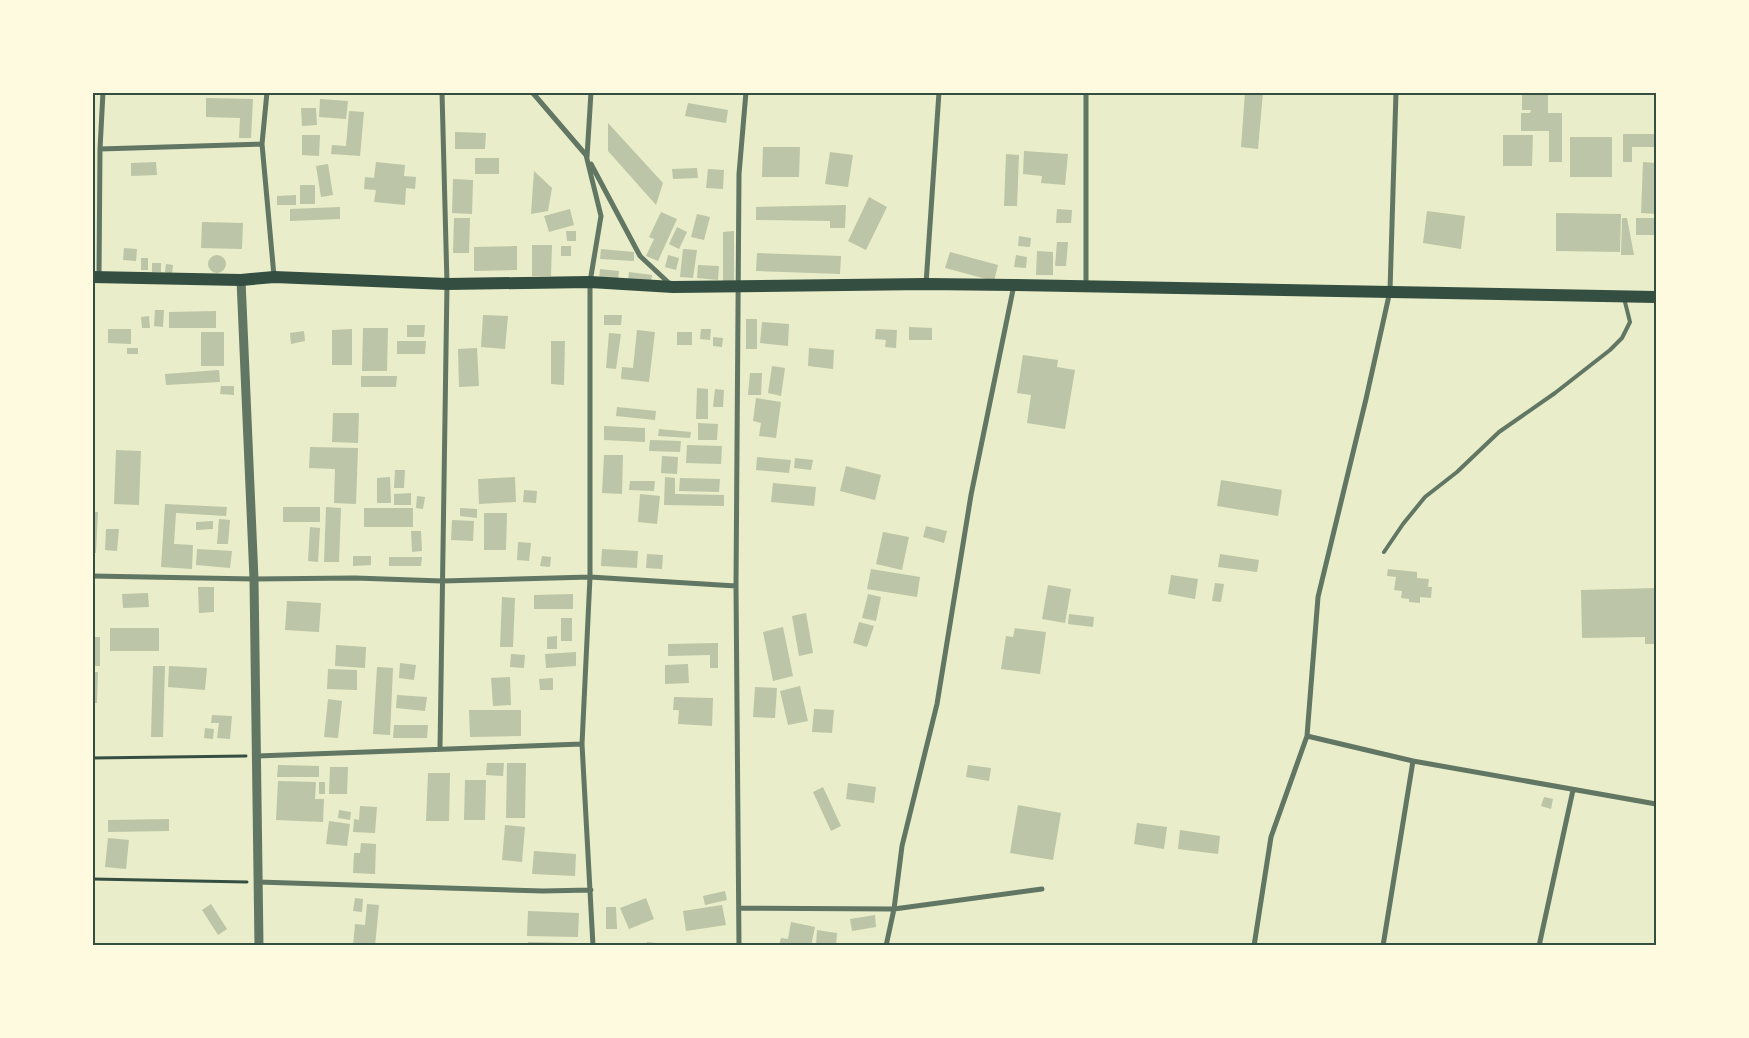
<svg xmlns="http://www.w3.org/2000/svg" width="1749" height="1038" font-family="Lora,serif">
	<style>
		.building { fill: #bcc5a7 }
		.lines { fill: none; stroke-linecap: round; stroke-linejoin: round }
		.path { stroke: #344e41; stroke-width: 3 }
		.service { stroke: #617663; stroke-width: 4 }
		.minor { stroke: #617663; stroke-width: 5 }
		.tertiary { stroke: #617663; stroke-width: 9 }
		.primary { stroke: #344e41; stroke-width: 12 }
		.neatline { fill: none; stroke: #344e41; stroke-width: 2 }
	</style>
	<rect width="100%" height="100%" fill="#e9edc9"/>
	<!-- building -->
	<path class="building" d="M282 92H300V95H282Z
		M1245 92H1263L1258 149 1241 147Z
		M1522 92H1548V113H1562V162H1549V131H1521V113H1530L1531 110H1522Z
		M206 98 253 99 251 138H239L240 118 206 117Z
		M320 99 348 101 346 119 319 117Z
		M688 103 728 110 726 123 685 116Z
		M301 108H316L317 125 302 126Z
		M349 111 364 112 360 156 331 154 332 145 346 146Z
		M608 123 663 183 656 205 608 151Z
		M455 132 486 133 485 149H455Z
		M1623 134H1656V147H1632V162H1623Z
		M302 135H320L319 156 302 155Z
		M1503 135H1533L1532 166H1503Z
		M1570 137H1612V177H1570Z
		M763 147H800L799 177H762Z
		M1024 151 1068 154 1065 185 1041 183 1042 176 1023 174Z
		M830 152 853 155 848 187 825 184Z
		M1006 154 1019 155 1017 206H1004Z
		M475 158H499V174H475Z
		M156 162 157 175 131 176V163Z
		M376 162 405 165 404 176 416 177 415 189 406 188 405 205 374 202 376 190 364 189 365 177 374 178Z
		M1643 162 1656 163V214L1641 213Z
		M328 164 333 195 321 197 316 166Z
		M697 168 698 178 673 179 672 169Z
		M708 169 724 170 723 189 706 188Z
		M534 171 552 188 548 211 531 214Z
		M453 179 473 180 472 214 452 213Z
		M300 185H315V204H300Z
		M296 195V205H277V196Z
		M869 197 887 207 866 250 848 241Z
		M846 205 845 228H830V221L756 220V207Z
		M340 207V219L290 221V209Z
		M570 209 574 225 549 232 544 216Z
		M1057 209 1072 210 1071 223H1056Z
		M1427 211 1465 216 1461 249 1423 243Z
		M661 212 677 219 658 261 646 256 654 239 649 237Z
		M1556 213 1621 214 1620 252 1556 251Z
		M697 214 710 217 704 240 691 237Z
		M454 218H470L469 253H453Z
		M1622 218H1627L1634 255H1621Z
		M1636 218H1656V235H1636Z
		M202 222 243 223 242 249 201 248Z
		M677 227 687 232 679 249 669 244Z
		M566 231H576V241H567Z
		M734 231V281H723V232Z
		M1019 236 1031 238 1030 247 1018 246Z
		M1057 242H1068L1066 266H1055Z
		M532 245H552L551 276H532Z
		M517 246V270L474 271V247Z
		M561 246H571V256H561Z
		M124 248 137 249 136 261 123 260Z
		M601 249 634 252V261L600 259Z
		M683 249 697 250 693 278 680 277Z
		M1037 251 1053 252V275H1036Z
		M950 252 998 265 994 281 945 268Z
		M757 253 841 256 840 274 756 271Z
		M668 255 679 258 676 270 665 267Z
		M1016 255 1027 257 1026 268 1014 267Z
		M208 264a9 9 0 1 1 18 0a9 9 0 1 1-18 0Z
		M141 258H148V270H141Z
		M152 263H161V272H152Z
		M166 264 173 265 172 274 165 272Z
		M698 265 719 266 718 280 697 278Z
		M600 269 619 271 618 283 599 281Z
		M629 272 652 275 651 283 628 280Z
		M155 310H164L163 327 154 326Z
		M216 311V328H169V312Z
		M483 315 508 316 505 349 481 347Z
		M604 315H622L621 325H604Z
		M149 316 150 328H142L141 317Z
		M746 319H757V349H746Z
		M762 322 789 324 788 346 760 343Z
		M407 325H425L424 337H407Z
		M909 327 932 328V340H909Z
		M363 328H388L387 371H362Z
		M108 329H131V344L108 343Z
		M352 329V365H332V330Z
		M701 329H711L710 340 700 339Z
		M876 329 897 330 896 348 885 347 886 340 875 339Z
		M637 330 655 332 649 382 621 379 622 367 633 368Z
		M304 331 305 341 291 344 290 333Z
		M201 332H224V366H201Z
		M677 332H692V345H677Z
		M609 333 621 334 616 369 606 368Z
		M713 337 723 338 722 347 713 346Z
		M397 341H426L425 354H397Z
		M551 341H565L564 385 551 384Z
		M127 348H138V354H127Z
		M477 348 479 386 459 387 458 349Z
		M809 348 834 350 833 369 808 366Z
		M1023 355 1058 360 1057 367 1075 370 1065 429 1027 423 1031 395 1017 393Z
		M772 366 785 368 781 396 768 393Z
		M219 370 220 382 166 385 165 374Z
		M750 373H762L761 395H748Z
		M361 376H397L396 387H361Z
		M221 386H234V395L220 394Z
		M697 388 708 389V419H696Z
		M715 389 724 390 723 407H713Z
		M756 398 781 402 776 438 759 436 761 423 753 421Z
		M617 407 656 411 655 420 616 416Z
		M333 413H359L358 443 332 442Z
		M698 423 718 424 717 440H698Z
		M604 426 645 428V442L604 440Z
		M659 429 691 432 690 438 658 436Z
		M650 440 681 441 680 452 649 451Z
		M687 445 722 446 721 464 686 463Z
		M310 447 358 448 356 504 334 503 335 469 309 468Z
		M116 450 141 451 139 505 114 504Z
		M604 455H623L622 494 602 493Z
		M662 456 678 457 677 474 661 473Z
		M757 457 791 460 789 473 756 470Z
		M795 458 813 460 811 470 794 468Z
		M846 466 881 475 875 500 840 491Z
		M395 470H405L404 488H394Z
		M390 477 391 503H377V478Z
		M515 477 516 502 479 504 478 479Z
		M665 477 675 478V494L724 495V506L664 505Z
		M680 478 720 479 719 492 679 491Z
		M1221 480 1282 490 1278 516 1217 506Z
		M630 481H655L654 491 629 490Z
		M773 483 816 487 814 506 771 502Z
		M524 490 537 491 536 503 523 502Z
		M411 493V505H394V494Z
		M640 494 660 496 657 524 638 522Z
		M417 496 425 497 423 509 416 508Z
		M165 504 227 507 226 516 176 513 174 544 193 545 192 569 161 567Z
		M283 507H320V522H283Z
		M326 507 341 508 339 562H324Z
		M364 508H413V527H364Z
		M460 508 477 509V518L460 516Z
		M92 512H98L96 553H92Z
		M484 513H507L506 550H484Z
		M219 519 230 520 228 544H217Z
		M452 520 474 521 473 541 451 540Z
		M213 521V529L196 530V522Z
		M926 526 947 531 944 543 923 537Z
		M310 527 320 528 318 562 308 561Z
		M106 529H119L117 551 105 550Z
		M411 531H421L422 551 412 552Z
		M883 532 909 537 902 570 876 564Z
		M518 542 531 543 529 561 517 560Z
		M197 549 232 551 230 568 196 565Z
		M602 549 638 551 637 568 601 566Z
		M647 554 663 555 662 569 646 568Z
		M1220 554 1259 560 1257 572 1218 567Z
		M353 556H371V565L353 566Z
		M542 556 551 557 550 567 540 566Z
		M389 557H422L421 566H389Z
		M871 569 920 577 917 597 867 589Z
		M1388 569 1417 572V578L1429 579 1428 587H1432L1431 598 1420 597V603L1409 602V599L1401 598 1402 591 1394 590 1396 577 1387 576Z
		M1171 575 1198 579 1195 599 1168 594Z
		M1215 583 1224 584 1221 602 1212 601Z
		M1048 585 1071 589 1065 623 1042 619Z
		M198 587H214V612L199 613Z
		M1656 588V644H1645V637L1582 638 1581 590Z
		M148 593 149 607 123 608 122 594Z
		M573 594V609H534V595Z
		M868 594 881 597 876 621 862 618Z
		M502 597 515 598 513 647H500Z
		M287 601 321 603 319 632 285 630Z
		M806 613 813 653 799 656 792 616Z
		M1069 614 1094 617 1093 627 1068 624Z
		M561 618H572V641H561Z
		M859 622 874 626 867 647 853 643Z
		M783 627 793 676 773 681 763 632Z
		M110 628H159V651H110Z
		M1015 628 1046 632 1040 674 1001 669 1006 636 1013 637Z
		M557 636V649H547V637Z
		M92 637H100V666H92Z
		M718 643V668H710V655L668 656V644Z
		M336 645 366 647 365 668 335 666Z
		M576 652V666L546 668 545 654Z
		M511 654 525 655 524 668 510 667Z
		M400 663 416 665 414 680 399 678Z
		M688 664 689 683 665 684V665Z
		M153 666H165L163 737H151Z
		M169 666 207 668 205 690 168 687Z
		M377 667 393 668 390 735 373 734Z
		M328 669 357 670V690L327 689Z
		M92 672H98L97 703H92Z
		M510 677 511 705 493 706 491 678Z
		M553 678V690H540L539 679Z
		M800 686 808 721 788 725 780 691Z
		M755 687 777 688 775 718 753 717Z
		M397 695 427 697 425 711 396 708Z
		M674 697 713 698 712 726 678 724 679 710H673Z
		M328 699 342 701 338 738 324 737Z
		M814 709 834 710 832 733 812 732Z
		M469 710H521V736L470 737Z
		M212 715 232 716 230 739 217 738 219 723H211Z
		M394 725H428L427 738H393Z
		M205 728 214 729 213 739 204 738Z
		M487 763H504L503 776 486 775Z
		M507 763H526L525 818H506Z
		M278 765 319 766V777H277Z
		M968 765 991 768 989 781 966 777Z
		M330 767H348L347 794H329Z
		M428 773H450L449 821H426Z
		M465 780H486L485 820H464Z
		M278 781 316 782 315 799H324L323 822 276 820Z
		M319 782H325V794H319Z
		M848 783 876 787 874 803 846 799Z
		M823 787 841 826 831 831 813 792Z
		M1544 797 1553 799 1551 809 1541 806Z
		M1018 805 1061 813 1053 860 1010 853Z
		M360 806 377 807 375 833 353 832 354 819 359 820Z
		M339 810 351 812 350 820 338 818Z
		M169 819V831L108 832V820Z
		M329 821 350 824 347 846 326 844Z
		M1137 823 1167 827 1164 849 1134 844Z
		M505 825 525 827 522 862 502 860Z
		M1180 830 1220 836 1218 854 1178 849Z
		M108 838 129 840 126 869 105 867Z
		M361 843 376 844 375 874 353 873 354 853H360Z
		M534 851 576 854 575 876 532 874Z
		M725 891 727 900 705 905 703 896Z
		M355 898 363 899 362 912 353 911Z
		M646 898 654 919 629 929 620 908Z
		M211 904 227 929 218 935 202 910Z
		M367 904 379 905 375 946H353L355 924 365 925Z
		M722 905 726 925 686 931 683 911Z
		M606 907H616L617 929H606Z
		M528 911 579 913 578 937 527 936Z
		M875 915 876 927 852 931 850 919Z
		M791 922 815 927 811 946H779L781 938 788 939Z
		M817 930 837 933 836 946H816Z
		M528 942 576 943V946H528Z
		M647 942 656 943V946H647Z"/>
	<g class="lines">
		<!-- path -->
		<path class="path" d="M92 758 246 756
			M92 879 247 882"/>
		<!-- service -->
		<path class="service" d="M1384 552 1403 524 1425 497 1457 472 1499 432 1555 393 1610 350 1622 338 1630 322 1624 298"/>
		<!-- minor -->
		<path class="minor" d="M267 92 262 144 274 276
			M532 92 586 155 601 216 590 282V577L582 744 593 946
			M100 149 262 144
			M587 157 591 92
			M591 164 640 256 671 285
			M99 276 100 149 103 92
			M926 284 939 92
			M1086 287V92
			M92 576 254 579 355 578 442 581 590 577 736 586
			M1307 736 1413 761 1656 804
			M440 749 447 284 442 92
			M257 756 582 744
			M258 882 543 891 591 890
			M739 908 894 909 1042 889
			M739 946 736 586 739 174 746 92
			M886 946 894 909 902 846 937 704 971 495 1014 285
			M1254 946 1271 837 1307 736 1318 597 1366 399 1390 291 1396 92
			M1383 946 1413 761
			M1539 946 1573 790"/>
		<!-- tertiary -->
		<path class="tertiary" d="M241 280 254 579 259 946"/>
		<!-- primary -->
		<path class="primary" d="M92 277 241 280 274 277 447 284 590 282 673 287 926 284 1014 285 1656 297"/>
	</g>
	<!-- border -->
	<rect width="1749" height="1038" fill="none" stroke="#fefae0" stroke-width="188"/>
	<rect x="94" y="94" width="1561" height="850" class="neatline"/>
</svg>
